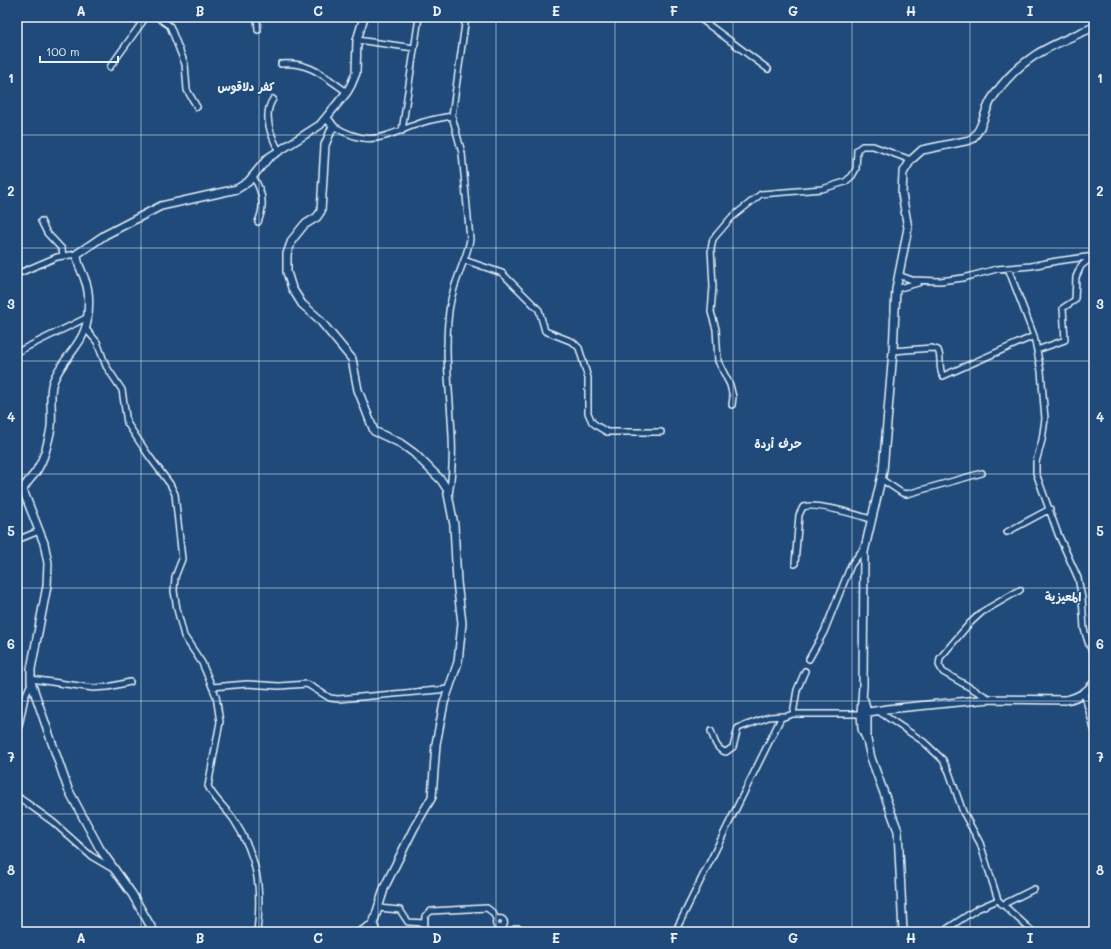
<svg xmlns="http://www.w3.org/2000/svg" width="1111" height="949" font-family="Mali,'Playpen Sans Arabic',sans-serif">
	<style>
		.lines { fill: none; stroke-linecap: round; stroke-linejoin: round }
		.street-casing { stroke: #e8f1f8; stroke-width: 8 }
		.secondary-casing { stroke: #e8f1f8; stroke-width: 10 }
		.street { stroke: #1f4a7a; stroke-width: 5 }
		.secondary { stroke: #1f4a7a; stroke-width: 7 }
		.grid { fill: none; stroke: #e8f1f8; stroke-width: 1; stroke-opacity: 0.55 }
		.labels { text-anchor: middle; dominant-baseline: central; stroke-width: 3; stroke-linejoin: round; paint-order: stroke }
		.quarter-label { font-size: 12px; font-weight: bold; fill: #e8f1f8; stroke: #1f4a7a }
		.neatline { fill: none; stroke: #e8f1f8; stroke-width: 1.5 }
		.grid-label { font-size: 13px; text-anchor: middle; font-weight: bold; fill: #e8f1f8 }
	</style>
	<rect width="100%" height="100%" fill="#1f4a7a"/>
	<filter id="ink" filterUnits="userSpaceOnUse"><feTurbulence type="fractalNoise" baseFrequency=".025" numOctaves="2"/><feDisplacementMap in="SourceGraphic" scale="8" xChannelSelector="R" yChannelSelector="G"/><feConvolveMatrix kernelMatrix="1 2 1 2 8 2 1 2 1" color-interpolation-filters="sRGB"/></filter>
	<g filter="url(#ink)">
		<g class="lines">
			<!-- street casing -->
			<g class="street-casing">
				<path id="street" d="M157 17 170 26 185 64 187 90 197 107
					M257 17 258 30
					M698 17 768 69
					M357 40 414 48
					M281 64C309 61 325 77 347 92
					M110 67 146 17
					M273 99C262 115 271 136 279 151
					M333 126C369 147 380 138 415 125 427 120 439 118 452 116
					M402 131 419 17
					M253 177C263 191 265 206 258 222
					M41 221 47 233 62 249 63 256
					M464 260 502 273 539 310 545 331 573 342 579 348 588 378V413L592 422 597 426 607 432H661
					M1008 268 1034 336 1041 371 1045 419 1042 440 1036 462V473L1058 534 1078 578 1082 598 1084 629 1089 645 1094 655
					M17 274 57 257 77 254
					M898 275 912 280 940 281 963 278 997 269 1031 266 1057 261 1094 256
					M896 289 918 283
					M86 329 97 342 106 366 122 390 127 423 149 456 170 484 175 494 182 559 175 577 174 591 177 609 184 636 202 663 216 696 220 722 208 786C214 799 226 808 234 820 258 857 262 889 257 932
					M1037 350 1065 340 1063 308 1075 300 1076 277 1081 266 1092 257
					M893 351 932 348 938 350C942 358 938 370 943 376L1034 336
					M17 352 88 317
					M732 405 733 397 730 385 718 361 716 329 711 312 713 286 711 249 713 239 731 218 761 194 822 189 845 182 852 176 856 169 857 150 862 146H873L911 160
					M881 479 902 493 907 494 982 473
					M449 495C459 437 443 380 448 321 449 305 453 289 459 274 463 262 468 252 470 239L462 153 452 116 466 17
					M1007 532 1050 509
					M17 540 39 531
					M795 564 799 515 803 507C816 502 857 515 871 519
					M809 659 824 632 851 565 864 548
					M31 679 93 688 108 687 130 682
					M212 687 247 684 279 686 307 684 330 698 338 699 449 689
					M1084 693 1094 729
					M990 699 943 672 939 665 940 658 969 624 982 612 1020 590
					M878 711 924 742 943 760 949 772 963 812 980 843 998 900 1033 932
					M793 714 797 690 805 671
					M711 731C714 739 716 750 726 752L733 747 738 728 769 717 783 716
					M17 736 25 697 31 683
					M17 796 53 822 91 856 113 869
					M1002 905 1034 889
					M378 908 400 910 408 922 425 923
					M495.5 923a4.5 4.5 0 1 1 9 0a4.5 4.5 0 1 1-9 0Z
					M424 932 425 916 431 911 487 908 492 912 497 920
					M507 932 518 928
					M675 932 781 718 793 714H861
					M942 932 977 909 998 900"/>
			</g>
			<!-- secondary casing -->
			<g class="secondary-casing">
				<path id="secondary" d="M327 118 333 126 325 145 321 211 317 217 304 225 292 240 287 254V272L292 288 302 304 318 318 352 359 358 390 374 431 400 443 414 453 441 480 447 489 454 525 457 582 462 623 458 662 444 703 436 744 432 797 414 828 385 886 373 924 376 932
					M864 700 867 713V740L871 758 898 831 903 932
					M863 713 887 709 990 699 1066 700C1079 697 1085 693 1094 683
					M867 740 862 729 861 714 863 686 864 552 883 471 893 351 896 289 908 228 902 194 903 173 911 160 922 150 970 140C984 130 983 111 993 97 1021 56 1050 46 1094 27
					M154 932 132 894 100 849 68 789 31 682V669L47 586 48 563 44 543 23 490C26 482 33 477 37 470 44 459 47 446 50 433 54 417 48 395 53 382 60 361 83 345 87 322 89 309 90 292 85 280 82 270 77 265 77 254L105 235 161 206 237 189 248 182 268 158 320 125 347 92 351 85 356 73 357 40 364 17
					M360 932 373 924"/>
			</g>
			<!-- street -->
			<use href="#street" class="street"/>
			<!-- secondary -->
			<use href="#secondary" class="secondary"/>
		</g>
	</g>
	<!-- grid -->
	<path class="grid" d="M141 17V932M259 17V932M378 17V932M496 17V932M615 17V932M733 17V932M852 17V932M970 17V932M17 135H1094M17 248H1094M17 361H1094M17 474H1094M17 588H1094M17 701H1094M17 814H1094"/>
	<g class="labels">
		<!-- quarter labels -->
		<g class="quarter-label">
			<text x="246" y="86">كفر دلاقوس</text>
			<text x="778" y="443">حرف أردة</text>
			<text x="1063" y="596">المعيزية</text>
		</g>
	</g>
	<!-- margin -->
	<rect width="1111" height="949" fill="none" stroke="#1f4a7a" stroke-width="44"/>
	<!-- scale -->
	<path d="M40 56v6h78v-6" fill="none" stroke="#e8f1f8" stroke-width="2"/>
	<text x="46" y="56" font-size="12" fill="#e8f1f8" stroke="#1f4a7a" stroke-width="3" paint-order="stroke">100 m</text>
	<rect x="22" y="22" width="1067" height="905" class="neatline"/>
	<g class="grid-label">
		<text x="81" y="16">A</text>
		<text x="200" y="16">B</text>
		<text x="318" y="16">C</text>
		<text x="437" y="16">D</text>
		<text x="556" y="16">E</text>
		<text x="674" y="16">F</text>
		<text x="793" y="16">G</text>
		<text x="911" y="16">H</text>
		<text x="1030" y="16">I</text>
		<text x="11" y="83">1</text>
		<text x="1100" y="83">1</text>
		<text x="11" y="196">2</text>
		<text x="1100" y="196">2</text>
		<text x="11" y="309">3</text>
		<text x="1100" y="309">3</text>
		<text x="11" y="422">4</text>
		<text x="1100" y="422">4</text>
		<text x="11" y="536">5</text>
		<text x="1100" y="536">5</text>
		<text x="11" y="649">6</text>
		<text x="1100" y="649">6</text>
		<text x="11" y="762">7</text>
		<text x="1100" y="762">7</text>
		<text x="11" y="875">8</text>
		<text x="1100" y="875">8</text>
		<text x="81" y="943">A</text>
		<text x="200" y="943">B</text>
		<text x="318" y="943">C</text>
		<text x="437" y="943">D</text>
		<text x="556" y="943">E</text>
		<text x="674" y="943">F</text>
		<text x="793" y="943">G</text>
		<text x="911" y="943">H</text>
		<text x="1030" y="943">I</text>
	</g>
</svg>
